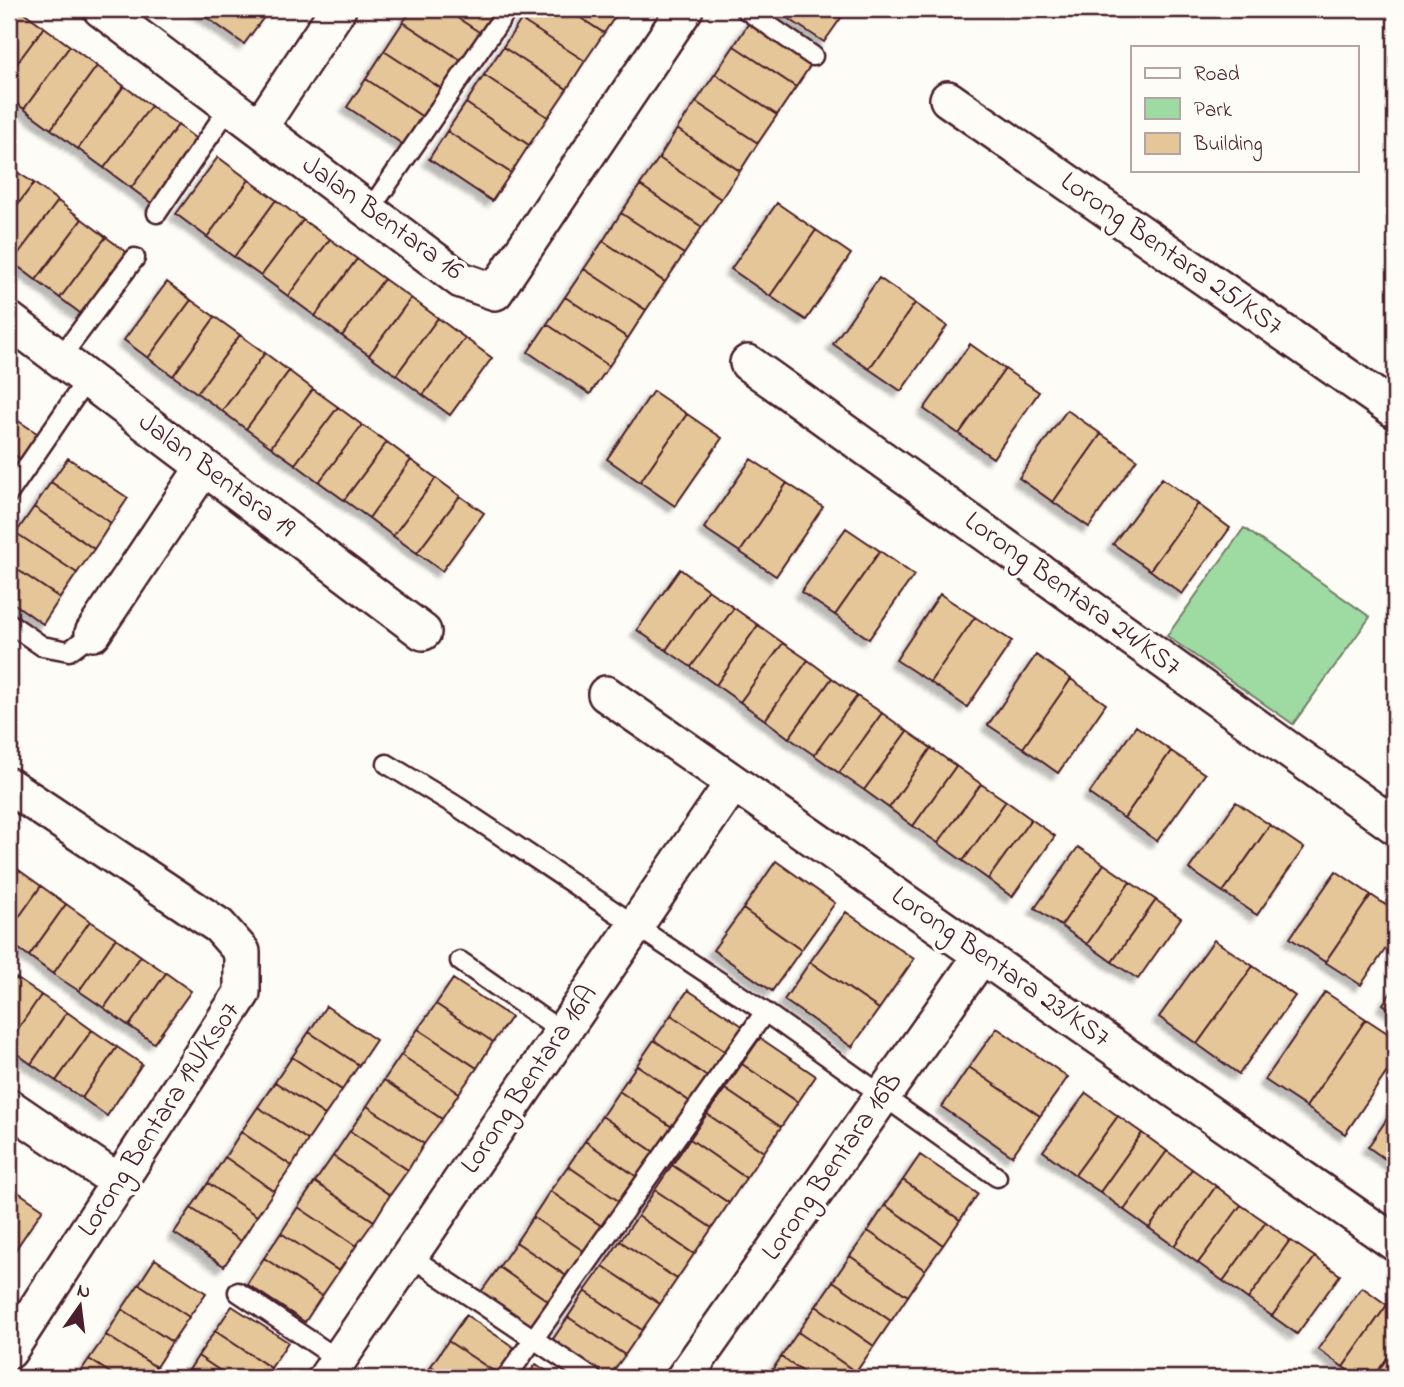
<svg xmlns="http://www.w3.org/2000/svg" width="1404" height="1387" font-family="'Indie Flower',sans-serif">
	<style>
		.green { fill: #9edba2; stroke: #747d66; stroke-width: 2 }
		.building { fill: #e4c698; stroke: #4a1f2b; stroke-width: 2; filter: url(#shadow) }
		.lines { fill: none; stroke-linecap: round; stroke-linejoin: round }
		.service-casing { stroke: #4a1f2b; stroke-width: 23 }
		.minor-casing { stroke: #4a1f2b; stroke-width: 40 }
		.service { stroke: #fdfcf7; stroke-width: 18 }
		.minor { stroke: #fdfcf7; stroke-width: 35 }
		.labels { text-anchor: middle; dominant-baseline: central; stroke-width: 7; stroke-linejoin: round; paint-order: stroke }
		.street-label { font-size: 28px; fill: #4a1f2b; stroke: #fdfcf7 }
	</style>
	<defs>
		<filter id="shadow"><feDropShadow dx="-6" dy="6" stdDeviation="2" flood-color="#0004"/></filter>
	</defs>
	<rect width="100%" height="100%" fill="#fdfcf7"/>
	<filter id="ink" filterUnits="userSpaceOnUse"><feTurbulence type="fractalNoise" baseFrequency=".0143" numOctaves="2"/><feDisplacementMap in="SourceGraphic" scale="14" xChannelSelector="R" yChannelSelector="G"/><feConvolveMatrix kernelMatrix="1 2 1 2 8 2 1 2 1" color-interpolation-filters="sRGB"/></filter>
	<g filter="url(#ink)">
		<!-- green -->
		<path class="green" d="M1244 528 1370 617 1293 724 1167 636Z"/>
		<!-- building -->
		<path class="building" d="M15 9H19L44 27 9 74V18Z
			M195 9H270L244 44Z
			M413 9H444L482 34 464 62 403 22Z
			M444 9H500L482 34Z
			M528 9H567L604 33 585 61 521 20Z
			M567 9H620L604 33Z
			M774 9H834L843 15 824 42Z
			M752 18 814 60 796 87 734 46Z
			M521 20 585 61 567 89 503 47Z
			M403 22 464 62 445 91 384 51Z
			M44 27 70 46 24 109 9 98V74Z
			M70 46 97 66 51 129 24 109Z
			M734 46 796 87 777 115 715 74Z
			M503 47 567 89 548 117 484 75Z
			M384 51 445 91 426 119 366 79Z
			M97 66 124 86 78 149 51 129Z
			M715 74 777 115 758 143 696 102Z
			M484 75 548 117 529 145 466 103Z
			M366 79 426 119 407 147 347 107Z
			M124 86 151 106 104 168 78 149Z
			M696 102 758 143 740 171 677 129Z
			M466 103 529 145 511 173 447 131Z
			M151 106 178 125 131 188 104 168Z
			M178 125 204 145 158 208 131 188Z
			M677 129 740 171 721 199 659 158Z
			M447 131 511 173 492 201 429 159Z
			M218 157 249 180 207 237 176 214Z
			M659 158 721 199 702 227 640 185Z
			M9 167 34 183 9 216Z
			M249 180 276 200 234 257 207 237Z
			M34 183 58 201 12 262 9 260V216Z
			M640 185 702 227 684 254 621 213Z
			M276 200 303 220 261 276 234 257Z
			M58 201 82 219 36 280 12 262Z
			M777 203 816 230 770 296 731 269Z
			M621 213 684 254 665 282 603 241Z
			M82 219 106 237 60 298 36 280Z
			M303 220 330 239 288 296 261 276Z
			M816 230 851 254 806 320 770 296Z
			M106 237 130 255 84 316 60 298Z
			M330 239 357 259 315 316 288 296Z
			M603 241 665 282 646 310 584 269Z
			M357 259 384 279 342 336 315 316Z
			M584 269 646 310 628 338 565 297Z
			M879 278 915 303 869 369 833 344Z
			M384 279 411 298 369 355 342 336Z
			M167 282 191 300 148 358 124 340Z
			M565 297 628 338 609 366 547 324Z
			M411 298 438 318 396 375 369 355Z
			M191 300 215 317 173 376 148 358Z
			M915 303 947 326 901 391 869 369Z
			M215 317 240 335 197 393 173 376Z
			M438 318 465 338 423 395 396 375Z
			M547 324 609 366 590 394 528 352Z
			M240 335 265 353 222 411 197 393Z
			M465 338 492 358 450 415 423 395Z
			M970 344 1005 369 959 434 924 409Z
			M265 353 289 371 246 429 222 411Z
			M1005 369 1039 392 993 458 959 434Z
			M289 371 313 389 271 447 246 429Z
			M313 389 338 407 295 464 271 447Z
			M653 391 687 414 640 482 607 459Z
			M338 407 362 425 319 482 295 464Z
			M1067 410 1101 434 1053 502 1019 478Z
			M687 414 722 438 675 506 640 482Z
			M9 415 43 437 25 462 9 451Z
			M362 425 387 442 344 500 319 482Z
			M1101 434 1137 459 1089 527 1053 502Z
			M387 442 411 460 369 518 344 500Z
			M9 451 25 462 9 487Z
			M68 458 128 498 111 523 51 482Z
			M751 459 787 483 740 552 704 528Z
			M411 460 436 478 393 536 369 518Z
			M436 478 460 496 417 553 393 536Z
			M1162 478 1198 504 1150 570 1113 544Z
			M51 482 111 523 94 549 34 507Z
			M787 483 823 507 776 576 740 552Z
			M460 496 484 513 442 571 417 553Z
			M1198 504 1230 528 1182 594 1150 570Z
			M34 507 94 549 77 573 16 533Z
			M846 528 880 551 835 615 801 592Z
			M16 533 77 573 60 598 9 564V544Z
			M880 551 914 575 869 639 835 615Z
			M9 564 60 598 43 624 9 600Z
			M680 569 708 590 666 650 637 630Z
			M708 590 734 608 691 667 666 650Z
			M940 594 975 617 930 682 896 660Z
			M734 608 758 625 716 685 691 667Z
			M975 617 1012 641 967 707 930 682Z
			M758 625 783 643 740 702 716 685Z
			M783 643 808 660 765 720 740 702Z
			M1036 655 1071 679 1023 748 988 725Z
			M808 660 832 678 789 738 765 720Z
			M832 678 857 696 814 755 789 738Z
			M1071 679 1106 704 1058 773 1023 748Z
			M857 696 882 713 839 773 814 755Z
			M882 713 907 731 864 790 839 773Z
			M1136 726 1171 751 1124 818 1089 794Z
			M907 731 931 748 889 808 864 790Z
			M931 748 956 766 913 826 889 808Z
			M1171 751 1205 774 1157 841 1124 818Z
			M956 766 981 784 938 843 913 826Z
			M981 784 1006 801 963 861 938 843Z
			M1006 801 1031 819 988 879 963 861Z
			M1236 802 1270 825 1223 892 1189 869Z
			M1031 819 1055 836 1012 897 988 879Z
			M1270 825 1304 848 1257 915 1223 892Z
			M1078 847 1104 864 1061 926 1035 908Z
			M776 861 835 903 801 950 743 909Z
			M1104 864 1130 882 1087 944 1061 926Z
			M16 868 41 886 9 931V879Z
			M1336 871 1371 895 1325 962 1290 938Z
			M1130 882 1156 900 1112 962 1087 944Z
			M41 886 66 904 29 956 9 942V931Z
			M1371 895 1395 911V935L1361 985 1325 962Z
			M1156 900 1181 918 1138 979 1112 962Z
			M66 904 90 921 53 974 29 956Z
			M743 909 801 950 772 991 713 950Z
			M846 912 914 959 879 1009 810 962Z
			M90 921 116 938 79 991 53 974Z
			M116 938 141 956 104 1008 79 991Z
			M1214 940 1253 966 1197 1044 1159 1017Z
			M141 956 166 973 129 1026 104 1008Z
			M810 962 879 1009 852 1047 784 1000Z
			M1253 966 1295 996 1239 1074 1197 1044Z
			M166 973 191 991 154 1043 129 1026Z
			M16 978 41 995 9 1042V988Z
			M453 979 511 1017 493 1042 436 1004Z
			M1395 987V1013L1383 1004Z
			M688 990 744 1027 726 1052 671 1015Z
			M1325 992 1366 1019 1306 1107 1265 1080Z
			M41 995 67 1012 31 1064 9 1048V1042Z
			M436 1004 493 1042 477 1068 418 1029Z
			M326 1006 376 1040 359 1065 309 1032Z
			M67 1012 92 1030 56 1081 31 1064Z
			M671 1015 726 1052 709 1078 654 1040Z
			M1366 1019 1395 1038V1060L1345 1134 1306 1107Z
			M997 1028 1068 1077 1040 1116 969 1067Z
			M418 1029 477 1068 459 1093 401 1055Z
			M92 1030 117 1047 82 1098 56 1081Z
			M309 1032 359 1065 342 1090 292 1057Z
			M760 1038 816 1076 798 1102 742 1064Z
			M654 1040 709 1078 692 1103 637 1065Z
			M117 1047 142 1064 107 1116 82 1098Z
			M401 1055 459 1093 442 1119 384 1080Z
			M292 1057 342 1090 325 1115 275 1082Z
			M742 1064 798 1102 781 1127 725 1089Z
			M637 1065 692 1103 675 1129 619 1091Z
			M969 1067 1040 1116 1012 1156 942 1107Z
			M384 1080 442 1119 424 1144 367 1106Z
			M275 1082 325 1115 308 1140 258 1107Z
			M725 1089 781 1127 764 1152 707 1114Z
			M619 1091 675 1129 657 1154 602 1116Z
			M1086 1093 1118 1116 1075 1175 1043 1151Z
			M367 1106 424 1144 408 1170 350 1131Z
			M258 1107 308 1140 292 1166 241 1132Z
			M1395 1107V1166L1368 1147Z
			M707 1114 764 1152 746 1178 690 1139Z
			M602 1116 657 1154 640 1179 585 1141Z
			M1118 1116 1142 1133 1100 1192 1075 1175Z
			M350 1131 408 1170 390 1195 333 1156Z
			M241 1132 292 1166 274 1191 225 1157Z
			M1142 1133 1167 1151 1124 1210 1100 1192Z
			M690 1139 746 1178 729 1203 672 1165Z
			M585 1141 640 1179 623 1204 568 1166Z
			M1167 1151 1192 1169 1149 1228 1124 1210Z
			M920 1155 978 1194 960 1220 903 1180Z
			M333 1156 390 1195 374 1221 315 1182Z
			M225 1157 274 1191 257 1216 208 1183Z
			M672 1165 729 1203 712 1228 655 1190Z
			M568 1166 623 1204 606 1229 550 1191Z
			M1192 1169 1216 1186 1174 1246 1149 1228Z
			M903 1180 960 1220 943 1245 885 1205Z
			M315 1182 374 1221 356 1246 298 1207Z
			M208 1183 257 1216 241 1241 191 1208Z
			M1216 1186 1241 1205 1198 1263 1174 1246Z
			M655 1190 712 1228 694 1254 638 1216Z
			M550 1191 606 1229 588 1254 533 1217Z
			M18 1192 43 1209 9 1259V1205Z
			M885 1205 943 1245 925 1270 868 1231Z
			M1241 1205 1266 1222 1223 1281 1198 1263Z
			M298 1207 356 1246 339 1271 281 1233Z
			M191 1208 241 1241 224 1266 174 1233Z
			M638 1216 694 1254 677 1279 620 1241Z
			M533 1217 588 1254 571 1279 516 1242Z
			M1266 1222 1290 1240 1248 1299 1223 1281Z
			M868 1231 925 1270 908 1296 850 1256Z
			M281 1233 339 1271 322 1296 264 1258Z
			M1290 1240 1315 1257 1272 1316 1248 1299Z
			M620 1241 677 1279 660 1304 603 1266Z
			M516 1242 571 1279 554 1305 499 1267Z
			M850 1256 908 1296 891 1321 833 1281Z
			M1315 1257 1340 1275 1297 1334 1272 1316Z
			M264 1258 322 1296 305 1322 247 1284Z
			M155 1259 206 1293 189 1317 139 1284Z
			M603 1266 660 1304 642 1330 585 1291Z
			M499 1267 554 1305 537 1330 481 1292Z
			M833 1281 891 1321 874 1346 816 1306Z
			M139 1284 189 1317 172 1342 122 1309Z
			M1362 1287 1387 1305 1343 1367 1318 1349Z
			M585 1291 642 1330 625 1355 568 1317Z
			M1387 1305 1395 1311V1347L1373 1378H1360L1343 1367Z
			M232 1306 288 1342 271 1368 215 1331Z
			M816 1306 874 1346 856 1372 798 1332Z
			M122 1309 172 1342 156 1367 106 1335Z
			M466 1315 521 1352 504 1378 448 1341Z
			M568 1317 625 1355 608 1378H604L551 1342Z
			M215 1331 271 1368 264 1378H231L198 1356Z
			M798 1332 856 1372 852 1378H812L781 1357Z
			M106 1335 156 1367 148 1378H118L89 1359Z
			M448 1341 504 1378H449L431 1366Z
			M1395 1347V1378H1373Z
			M198 1356 231 1378H184Z
			M781 1357 812 1378H767Z
			M89 1359 118 1378H76Z
			M536 1364 557 1378H526Z
			M431 1366 449 1378H422Z"/>
		<g class="lines">
			<!-- service casing -->
			<g class="service-casing">
				<path id="service" d="M745 9 813 56
					M369 211 508 9
					M157 213 230 106
					M60 358 135 258
					M9 493 87 379
					M9 623 42 646 69 651 93 633
					M387 764 455 805 765 1012 997 1177
					M460 961 562 1032
					M410 1256 592 1378
					M238 1292 339 1360
					M506 1378 765 1012"/>
			</g>
			<!-- minor casing -->
			<g class="minor-casing">
				<path id="minor" d="M101 9 461 280 495 292 685 9
					M948 99 1395 410
					M259 128 338 9
					M9 320 423 632
					M748 363 1395 826
					M93 633 204 467
					M606 694 1395 1243
					M9 786 219 926 242 952V993L9 1351
					M9 1107 120 1183
					M326 1378 733 783
					M684 1378 982 955"/>
			</g>
			<!-- service -->
			<use href="#service" class="service"/>
			<!-- minor -->
			<use href="#minor" class="minor"/>
		</g>
	</g>
	<g class="labels">
		<!-- street labels -->
		<g class="street-label">
			<text transform="translate(382 219) rotate(36)">Jalan Bentara 16</text>
			<text transform="translate(1171 255) rotate(35)">Lorong Bentara 25/KS7</text>
			<text transform="translate(216 476) rotate(37)">Jalan Bentara 19</text>
			<text transform="translate(1072 595) rotate(36)">Lorong Bentara 24/KS7</text>
			<text transform="translate(1000 968) rotate(35)">Lorong Bentara 23/KS7</text>
			<text transform="translate(530 1080) rotate(-56)">Lorong Bentara 16A</text>
			<text transform="translate(160 1120) rotate(-57)">Lorong Bentara 19J/Ks07</text>
			<text transform="translate(833 1167) rotate(-55)">Lorong Bentara 16B</text>
		</g>
	</g>
	<!-- margin -->
	<rect width="1404" height="1387" fill="none" stroke="#fdfcf7" stroke-width="35"/>
	<rect x="18" y="18" width="1369" height="1352" fill="none" stroke="#4a1f2b" stroke-width="2.5" filter="url(#ink)"/>
	<!-- legend -->
	<rect x="1131" y="46" width="228" height="126" fill="#fdfcf7" stroke="#b5a4a5" stroke-width="2"/>
	<rect x="1145" y="68" width="35" height="10" fill="#fdfcf7" stroke="#b5a4a5" stroke-width="2"/>
	<text x="1194" y="80" font-size="21" fill="#4a1f2b">Road</text>
	<rect x="1145" y="98" width="35" height="21" fill="#9edba2" stroke="#b5a4a5" stroke-width="2"/>
	<text x="1194" y="116" font-size="21" fill="#4a1f2b">Park</text>
	<rect x="1145" y="133" width="35" height="21" fill="#e4c698" stroke="#b5a4a5" stroke-width="2"/>
	<text x="1194" y="150" font-size="21" fill="#4a1f2b">Building</text>
	<!-- north arrow -->
	<g transform="translate(80 1306) rotate(14)" stroke="#fdfcf7" stroke-width="5" paint-order="stroke">
	<path d="M0-5L12 26L0 18L-12 26Z" fill="#4a1f2b"/>
	<text y="-10" font-size="19" font-weight="bold" text-anchor="middle" fill="#4a1f2b">N</text>
	</g>
</svg>
